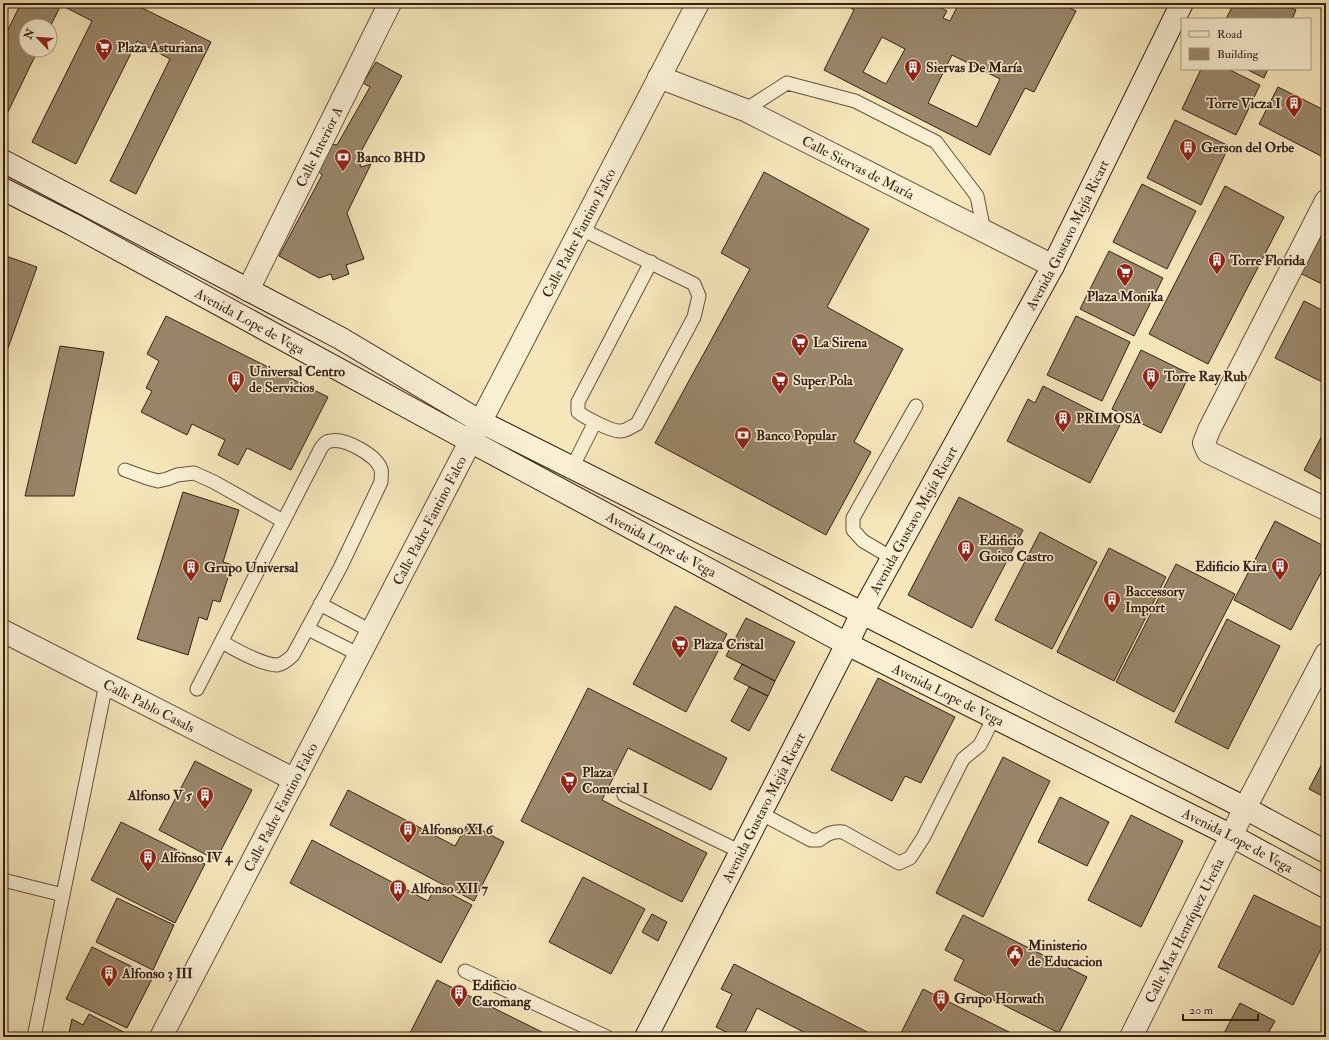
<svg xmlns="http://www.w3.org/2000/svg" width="1329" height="1040" font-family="'IM FELL Double Pica',serif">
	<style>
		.building { fill: #9a876b; stroke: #361f14; fill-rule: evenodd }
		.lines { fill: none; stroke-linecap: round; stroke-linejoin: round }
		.lane-casing { stroke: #66513e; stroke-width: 15 }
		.street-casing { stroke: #66513e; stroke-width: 24 }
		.secondary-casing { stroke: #361f14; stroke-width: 24 }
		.lane { stroke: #f9efd3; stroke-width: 13 }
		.street { stroke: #f9efd3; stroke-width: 22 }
		.secondary { stroke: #f9efd3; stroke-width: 22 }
		.labels { text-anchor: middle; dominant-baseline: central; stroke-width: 3; stroke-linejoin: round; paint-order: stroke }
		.poi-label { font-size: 14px; font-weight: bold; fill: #361f14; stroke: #f9efd3; text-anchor: start }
		.street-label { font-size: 14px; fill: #361f14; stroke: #f9efd3 }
	</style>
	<rect width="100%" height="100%" fill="#f6e7bb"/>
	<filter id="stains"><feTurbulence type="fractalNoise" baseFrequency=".005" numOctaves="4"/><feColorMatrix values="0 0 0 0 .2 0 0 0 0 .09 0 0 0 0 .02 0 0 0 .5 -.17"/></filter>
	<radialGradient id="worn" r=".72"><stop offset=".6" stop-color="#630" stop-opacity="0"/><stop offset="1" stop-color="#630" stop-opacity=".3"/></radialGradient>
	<!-- building -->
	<path class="building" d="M21 3H132L211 42 136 194 110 181 170 59 137 41 76 164 32 142 92 21 61 5 50 27 26 26V50H38L3 122V40Z
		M843 3H932L947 11 943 18 950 21 959 3H1060L1076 11 1034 92 1025 88 990 155 824 70 854 10ZM882 37 905 49 886 84 863 72ZM952 55 1000 79 977 127 928 103Z
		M1234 3H1281L1296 10 1292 19H1226Z
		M376 62 402 76 358 157 361 167 371 164 347 213 364 259 346 265 349 274 333 280 331 274 319 278 279 256 322 175 316 169 330 144 337 145 370 87 363 83Z
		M1201 69H1228L1260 85 1236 135 1182 109Z
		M1246 69H1268L1264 78Z
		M1278 87 1326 111V147L1321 156 1259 124Z
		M1175 120 1229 146 1201 205 1147 178Z
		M764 172 869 229 827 307 903 349 854 442 871 452 826 535 655 443 750 269 721 253Z
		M1142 184 1196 211 1167 269 1113 242Z
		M1225 186 1284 217 1208 364 1149 334Z
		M1320 232 1326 235V286L1300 273Z
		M1109 251 1163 278 1134 336 1080 309Z
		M3 255 37 267 7 351 3 350Z
		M1304 301 1326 312V375L1322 382 1275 358Z
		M166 316 328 397 291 470 247 448 238 465 218 455 225 440 192 424 187 435 141 412 152 391 146 388 159 361 147 354Z
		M1076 316 1130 342 1102 401 1047 375Z
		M60 346 104 352 74 496H25Z
		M1141 350 1190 374 1161 433 1112 409Z
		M1043 386 1120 425 1090 483 1007 441 1028 399 1035 403Z
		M1326 428V482L1304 470Z
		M183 492 239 510 223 562 232 565 220 602 213 600 207 620 199 617 188 655 137 639Z
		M959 497 1023 530 972 628 908 595Z
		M1275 521 1326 547V563L1291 630 1234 600Z
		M1040 532 1097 562 1052 649 995 620Z
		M1109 548 1166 577 1114 681 1057 652Z
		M1176 564 1235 594 1174 712 1116 682Z
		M675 606 727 634 686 712 633 684Z
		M746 618 795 642 775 681 726 656Z
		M1227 619 1280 646 1228 749 1175 722Z
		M742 664 775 681 768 696 734 679Z
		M878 678 955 717 921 783 905 776 892 801 831 770Z
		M749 687 768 696 749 731 731 721Z
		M588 688 727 758 711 790 628 748 602 800 707 853 682 902 521 821Z
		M1326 756V798L1309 789Z
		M1003 757 1050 781 983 917 936 893Z
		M195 761 252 790 216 860 159 830Z
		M348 790 455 846 468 823 504 842 474 901 330 825Z
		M1060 797 1109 822 1087 866 1038 842Z
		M1131 815 1183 841 1141 927 1088 900Z
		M121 822 205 864 175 923 91 880Z
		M312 840 428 901 436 886 472 905 441 963 290 883Z
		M583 877 645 909 611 974 549 942Z
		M1254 895 1326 930V939L1293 1005 1218 967Z
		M117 898 174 925 153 970 96 942Z
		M652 914 667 922 658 941 642 932Z
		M963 915 1087 977 1059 1033 954 980 964 960 945 950Z
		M92 947 153 977 127 1028 66 999Z
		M734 964 877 1037H813L757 1008 743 1037H736L716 1027 732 994 721 989Z
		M437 980 552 1037H408Z
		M923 989 1019 1037H899Z
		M1240 1003 1275 1021 1266 1037H1222Z
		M89 1014 133 1037H68L72 1019 83 1025Z"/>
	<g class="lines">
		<!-- lane casing -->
		<g class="lane-casing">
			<path id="lane" d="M745 110 787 83 855 101 936 142 977 196 984 231
				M581 229 694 284 699 296 694 317 637 424C632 426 625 432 619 431 611 431 584 417 578 412V402L651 262
				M572 468 595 422
				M125 470 147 478 158 481 167 479 177 475 194 473 214 482 283 521
				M892 558 863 541 853 530V518L916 406
				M320 604 371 631
				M308 629 360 655
				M197 689 321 448C324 444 326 441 331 441 345 438 376 455 381 469 382 473 381 478 381 482L340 568 293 655C289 659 284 664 277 665 262 665 236 650 222 642
				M624 795 741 852
				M760 813 811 840H819C827 834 832 831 843 832L899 863 910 858 923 838 963 759 980 745 994 717
				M3 880 63 895
				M465 971 607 1037
				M34 1037 106 684"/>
		</g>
		<!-- street casing -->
		<g class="street-casing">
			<g id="street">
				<path id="s1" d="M659 77 745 110 1053 266"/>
				<path d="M1326 201 1209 430 1204 443 1208 452 1326 509"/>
				<path id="s2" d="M248 290 390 3"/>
				<path id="s3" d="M3 631 295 780"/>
				<path id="s4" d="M161 1037 698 3"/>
				<path id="s5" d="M1131 1037 1245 808 1326 654"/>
			</g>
		</g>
		<!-- secondary casing -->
		<g class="secondary-casing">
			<g id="secondary">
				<path d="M3 161 340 338 481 422 862 613 1245 808 1326 852"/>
				<path id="s6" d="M3 189 72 224 470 441 847 644 1232 836 1326 887"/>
				<path id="s7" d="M646 1037 847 644 862 613 1053 266 1182 3"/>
			</g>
		</g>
		<!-- lane -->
		<use href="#lane" class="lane"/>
		<!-- street -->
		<use href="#street" class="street"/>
		<!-- secondary -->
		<use href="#secondary" class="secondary"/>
	</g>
	<!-- icons -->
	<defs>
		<g id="supermarket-pin" transform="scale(0.9)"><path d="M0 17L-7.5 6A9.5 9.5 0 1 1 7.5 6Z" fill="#8f2418" stroke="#f9efd3"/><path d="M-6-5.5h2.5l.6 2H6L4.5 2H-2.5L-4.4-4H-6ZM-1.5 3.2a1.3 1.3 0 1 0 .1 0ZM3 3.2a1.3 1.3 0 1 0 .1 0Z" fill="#fff"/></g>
		<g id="building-pin" transform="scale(0.9)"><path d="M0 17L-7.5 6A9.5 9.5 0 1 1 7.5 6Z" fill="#8f2418" stroke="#f9efd3"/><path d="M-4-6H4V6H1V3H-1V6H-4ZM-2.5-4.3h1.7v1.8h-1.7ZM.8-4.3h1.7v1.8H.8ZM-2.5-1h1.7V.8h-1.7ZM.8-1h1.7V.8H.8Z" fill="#fff"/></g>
		<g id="bank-pin" transform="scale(0.9)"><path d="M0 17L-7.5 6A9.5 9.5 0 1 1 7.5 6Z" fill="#8f2418" stroke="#f9efd3"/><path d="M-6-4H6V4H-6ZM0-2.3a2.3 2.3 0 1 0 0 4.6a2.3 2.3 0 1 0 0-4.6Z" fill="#fff"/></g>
		<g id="civic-pin" transform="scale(0.9)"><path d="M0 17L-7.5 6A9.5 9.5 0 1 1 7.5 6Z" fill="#8f2418" stroke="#f9efd3"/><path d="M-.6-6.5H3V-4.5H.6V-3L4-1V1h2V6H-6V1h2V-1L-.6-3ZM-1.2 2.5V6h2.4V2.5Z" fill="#fff"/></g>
	</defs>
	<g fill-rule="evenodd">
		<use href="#supermarket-pin" x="104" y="47"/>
		<use href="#building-pin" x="913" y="67"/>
		<use href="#building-pin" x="1294" y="103"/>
		<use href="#building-pin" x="1188" y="147"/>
		<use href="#bank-pin" x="343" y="157"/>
		<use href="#building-pin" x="1217" y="260"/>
		<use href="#supermarket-pin" x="1125" y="272"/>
		<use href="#supermarket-pin" x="800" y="342"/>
		<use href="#building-pin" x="1151" y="376"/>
		<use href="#building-pin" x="236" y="379"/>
		<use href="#supermarket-pin" x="780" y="380"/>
		<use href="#building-pin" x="1063" y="418"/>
		<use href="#bank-pin" x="743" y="435"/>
		<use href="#building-pin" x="966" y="548"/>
		<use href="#building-pin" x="1280" y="566"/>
		<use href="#building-pin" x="191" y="567"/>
		<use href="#building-pin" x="1112" y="599"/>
		<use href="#supermarket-pin" x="680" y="644"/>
		<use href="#supermarket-pin" x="569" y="780"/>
		<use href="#building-pin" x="205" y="795"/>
		<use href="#building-pin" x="408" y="829"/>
		<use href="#building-pin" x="148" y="857"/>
		<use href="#building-pin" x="398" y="888"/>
		<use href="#civic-pin" x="1015" y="953"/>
		<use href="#building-pin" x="109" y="973"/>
		<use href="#building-pin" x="459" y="993"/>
		<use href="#building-pin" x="941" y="998"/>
	</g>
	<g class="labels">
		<!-- poi labels -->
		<g class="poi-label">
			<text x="117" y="47">Plaza Asturiana</text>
			<text x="926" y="67">Siervas De María</text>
			<text x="1281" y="103" text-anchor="end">Torre Vicza I</text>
			<text x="1201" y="147">Gerson del Orbe</text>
			<text x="356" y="157">Banco BHD</text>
			<text x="1230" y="260">Torre Florida</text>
			<text x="1125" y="296" text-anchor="middle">Plaza Monika</text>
			<text x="813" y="342">La Sirena</text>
			<text x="249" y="371">Universal Centro<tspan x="249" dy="16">de Servicios</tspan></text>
			<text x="1164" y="376">Torre Ray Rub</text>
			<text x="793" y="380">Super Pola</text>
			<text x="1076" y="418">PRIMOSA</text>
			<text x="756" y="435">Banco Popular</text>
			<text x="979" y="540">Edificio<tspan x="979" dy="16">Goico Castro</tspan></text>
			<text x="1267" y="566" text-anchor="end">Edificio Kira</text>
			<text x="204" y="567">Grupo Universal</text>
			<text x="1125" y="591">Baccessory<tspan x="1125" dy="16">Import</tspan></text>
			<text x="693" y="644">Plaza Cristal</text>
			<text x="582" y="772">Plaza<tspan x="582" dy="16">Comercial I</tspan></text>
			<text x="192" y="795" text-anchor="end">Alfonso V 5</text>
			<text x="421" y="829">Alfonso XI 6</text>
			<text x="161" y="857">Alfonso IV 4</text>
			<text x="411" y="888">Alfonso XII 7</text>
			<text x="1028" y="945">Ministerio<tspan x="1028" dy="16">de Educacion</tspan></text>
			<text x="122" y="973">Alfonso 3 III</text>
			<text x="472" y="985">Edificio<tspan x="472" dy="16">Caromang</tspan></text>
			<text x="954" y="998">Grupo Horwath</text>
		</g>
		<!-- street labels -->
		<g class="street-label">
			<text stroke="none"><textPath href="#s2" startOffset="160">Calle Interior A</textPath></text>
			<text stroke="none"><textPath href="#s1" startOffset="219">Calle Siervas de María</textPath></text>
			<text stroke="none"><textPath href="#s4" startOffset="906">Calle Padre Fantino Falco</textPath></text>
			<text stroke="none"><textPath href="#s7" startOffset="906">Avenida Gustavo Mejía Ricart</textPath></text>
			<text stroke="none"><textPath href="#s6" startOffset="280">Avenida Lope de Vega</textPath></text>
			<text stroke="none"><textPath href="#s4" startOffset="582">Calle Padre Fantino Falco</textPath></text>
			<text stroke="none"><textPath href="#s7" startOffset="582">Avenida Gustavo Mejía Ricart</textPath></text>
			<text stroke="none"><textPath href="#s6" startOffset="748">Avenida Lope de Vega</textPath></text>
			<text stroke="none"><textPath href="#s6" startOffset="1072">Avenida Lope de Vega</textPath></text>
			<text stroke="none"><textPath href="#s3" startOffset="164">Calle Pablo Casals</textPath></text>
			<text stroke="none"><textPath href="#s7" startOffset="258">Avenida Gustavo Mejía Ricart</textPath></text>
			<text stroke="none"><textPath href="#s4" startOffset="259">Calle Padre Fantino Falco</textPath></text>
			<text stroke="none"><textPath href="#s6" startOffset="1396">Avenida Lope de Vega</textPath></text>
			<text stroke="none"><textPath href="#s5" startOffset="119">Calle Max Henríquez Ureña</textPath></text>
		</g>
	</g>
	<!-- margin -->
	<rect width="1329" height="1040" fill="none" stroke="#f6e7bb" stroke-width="16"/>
	<rect x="4" y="4" width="1321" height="1032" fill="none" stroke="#361f14" stroke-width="2"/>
	<rect x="8" y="8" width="1313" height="1024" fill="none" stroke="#361f14"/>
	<!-- legend -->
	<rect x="1181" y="18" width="130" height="52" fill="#f9efd3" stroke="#ab9c87"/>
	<rect x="1189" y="31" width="20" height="6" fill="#f9efd3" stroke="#ab9c87"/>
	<text x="1217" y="38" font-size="12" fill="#361f14">Road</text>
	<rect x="1189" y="48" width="20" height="12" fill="#9a876b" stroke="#ab9c87"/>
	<text x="1217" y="58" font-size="12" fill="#361f14">Building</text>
	<!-- north arrow -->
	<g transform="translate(38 38) rotate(295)"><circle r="19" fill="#f9efd3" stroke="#ab9c87"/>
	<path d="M0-3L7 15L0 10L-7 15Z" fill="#8f2418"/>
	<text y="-6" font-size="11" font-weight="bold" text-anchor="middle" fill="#361f14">N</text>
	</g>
	<!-- scale -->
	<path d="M1183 1014v6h75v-6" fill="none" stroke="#361f14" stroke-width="2"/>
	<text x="1189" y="1014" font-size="12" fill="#361f14" stroke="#f9efd3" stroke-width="3" paint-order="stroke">20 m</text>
	<rect width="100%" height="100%" filter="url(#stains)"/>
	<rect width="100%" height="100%" fill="url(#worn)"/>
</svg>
